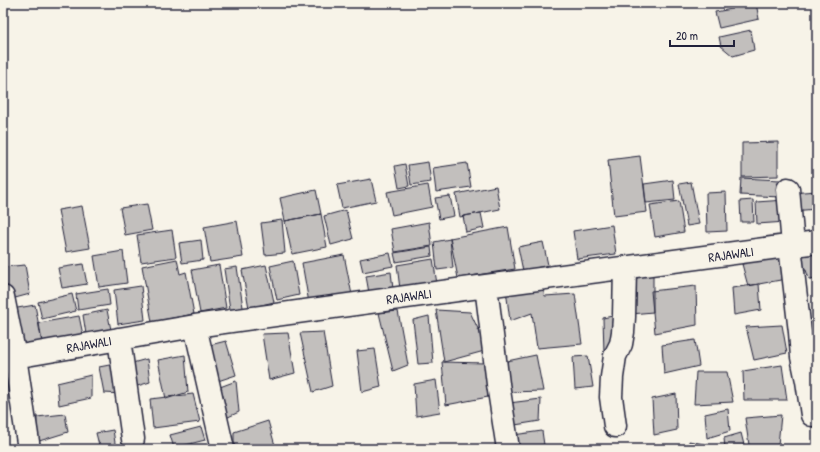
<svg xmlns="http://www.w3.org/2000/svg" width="820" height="452" font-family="'Patrick Hand',sans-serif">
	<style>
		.building { fill: #c2bfbd; stroke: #22223b }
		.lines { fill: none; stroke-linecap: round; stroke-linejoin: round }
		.minor-casing { stroke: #22223b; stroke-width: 25 }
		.minor { stroke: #f7f3e8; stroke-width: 22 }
		.labels { text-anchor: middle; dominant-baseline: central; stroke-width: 3; stroke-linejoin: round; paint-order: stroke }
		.street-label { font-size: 13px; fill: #22223b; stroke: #f7f3e8 }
	</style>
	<rect width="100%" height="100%" fill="#f7f3e8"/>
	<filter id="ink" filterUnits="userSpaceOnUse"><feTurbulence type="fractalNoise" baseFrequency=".025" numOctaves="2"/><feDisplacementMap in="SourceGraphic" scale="8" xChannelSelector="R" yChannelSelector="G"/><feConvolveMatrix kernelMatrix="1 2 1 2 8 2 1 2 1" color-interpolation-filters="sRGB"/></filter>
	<g filter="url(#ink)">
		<!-- building -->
		<path class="building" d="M730 3H756L759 19 719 28 715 12 732 9Z
			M751 30 754 50 733 56 721 46 719 37Z
			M778 142V176L742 177V143Z
			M640 156 647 212 614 216 608 160Z
			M428 162 431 182 411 185 408 165Z
			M467 163 471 187 436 192 433 168Z
			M405 164 409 186 399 188 395 166Z
			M741 178 780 180V197L740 195Z
			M371 179 376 201 342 208 337 185Z
			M673 180 675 200 646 203 644 184Z
			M691 182 699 224 687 226 679 184Z
			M428 185 432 207 392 215 387 192Z
			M496 186 500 209 460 217 456 194Z
			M316 190 321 214 285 221 280 198Z
			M817 191V209L792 211 790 193Z
			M726 192 727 231 707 232 706 193Z
			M450 196 454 216 439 219 435 198Z
			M753 200 754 222H741L740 201Z
			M785 200 786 222 757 224 756 202Z
			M679 201 684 232 655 237 650 205Z
			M147 204 152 230 125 235 120 208Z
			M82 206 90 248 66 252 58 210Z
			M346 210 353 239 331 245 324 216Z
			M481 213 484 228 466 232 463 216Z
			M321 214 327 247 292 254 285 221Z
			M282 220 285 253 265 255 261 223Z
			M237 221 243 257 210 262 204 227Z
			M429 222 432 246 395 252 391 229Z
			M612 225 616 254 577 259 573 231Z
			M508 227 515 269 458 278 450 238Z
			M172 230 176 257 141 262 137 235Z
			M450 239 453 268 437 270 434 242Z
			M201 240 203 260 182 263 179 243Z
			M543 242 548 265 523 271 518 247Z
			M431 247 432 256 396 262 394 253Z
			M123 251 127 283 99 287 94 256Z
			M390 253 393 266 363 272 360 259Z
			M817 253V278L809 279 806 270 796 271 795 257Z
			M344 255 352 295 309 303 302 263Z
			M778 255 786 279 748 286 742 264Z
			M177 259 180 274 186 272 194 314 152 322 142 266Z
			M433 259 437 284 400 289 397 265Z
			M293 261 299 295 277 300 270 266Z
			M83 264 87 284 62 288 58 268Z
			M25 265 30 294 4 301 3 294V267Z
			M219 265 226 308 200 313 192 270Z
			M266 265 274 302 249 308 242 270Z
			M237 267 244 314 231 316 224 269Z
			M391 272 393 289 369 293 366 276Z
			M653 274V312L631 314 628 280Z
			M759 284 761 310 734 315 732 288Z
			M141 286 145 320 118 324 114 290Z
			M542 286 545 296 575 294 582 344 537 348 532 313 510 321 506 290Z
			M696 286 697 325 655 333 651 291Z
			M108 289 110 305 78 310 76 294Z
			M72 294 76 311 42 319 38 302Z
			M35 305 42 343 13 348 6 310Z
			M107 310 111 330 86 334 83 315Z
			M436 310 470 312 488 350 444 362Z
			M398 311 408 365 393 371 379 313Z
			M617 315 619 341 604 353 603 318Z
			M79 316 83 335 42 343 39 323Z
			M429 316 433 363 418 364 413 320Z
			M782 325 787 353 754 360 746 327Z
			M323 332 332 386 313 392 300 333Z
			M288 333 295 373 269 380 262 334Z
			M695 340 699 366 664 374 662 345Z
			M226 341 236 375 215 382 206 346Z
			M375 349 381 387 362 392 357 351Z
			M817 350V388L812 390V351Z
			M185 355 188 392 166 399 158 360Z
			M536 355 543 391 508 392 507 361Z
			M588 356 593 387 575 389 573 357Z
			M147 359 150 382 128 389 125 365Z
			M442 362 485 363 488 397 446 405Z
			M120 363 122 394 104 393 99 367Z
			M782 365 787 400H744L743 371Z
			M696 372H727L733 402 694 404Z
			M91 375V398L59 405 57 383Z
			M436 380 440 412 416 416 414 384Z
			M236 381 239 412 226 418 220 387Z
			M193 394 200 422 153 428 150 399Z
			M676 394 677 430 654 435 652 399Z
			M541 399 540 421 515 425 509 403Z
			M728 409 730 431 707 438 705 414Z
			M65 414 68 432 36 442 37 417Z
			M781 415 778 445H749L745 418Z
			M268 421 276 449H234V432Z
			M201 427 205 440 174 448 170 435Z
			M113 430 116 449H100L96 433Z
			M542 431 544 445 515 448 513 435Z
			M741 433 745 449H725L724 438Z
			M689 441 718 447V449H689Z"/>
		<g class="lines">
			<!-- minor casing -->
			<g class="minor-casing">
				<path id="minor" d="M788 189 793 245
					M790 246 800 332 802 357 807 381 812 415
					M486 286 498 384 508 449
					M3 297 15 357 29 449
					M195 326 223 449
					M119 339 133 439
					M3 359 195 326 486 286 817 242
					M615 426 611 397 612 377 615 356 621 344 623 332 624 317 625 268"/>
			</g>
			<!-- minor -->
			<use href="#minor" class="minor"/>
		</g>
	</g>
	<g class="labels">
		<!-- street labels -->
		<g class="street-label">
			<text transform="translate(731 254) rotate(-8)">RAJAWALI</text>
			<text transform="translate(409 296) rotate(-8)">RAJAWALI</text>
			<text transform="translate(89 344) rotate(-10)">RAJAWALI</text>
		</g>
	</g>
	<!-- margin -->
	<rect width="820" height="452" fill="none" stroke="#f7f3e8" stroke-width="16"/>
	<rect x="8" y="8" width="804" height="436" fill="none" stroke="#22223b" stroke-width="1.5" filter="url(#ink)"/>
	<!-- scale -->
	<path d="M670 40v6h64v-6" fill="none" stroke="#22223b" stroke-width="2"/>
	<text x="676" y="40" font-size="12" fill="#22223b" stroke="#f7f3e8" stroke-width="3" paint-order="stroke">20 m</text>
</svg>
